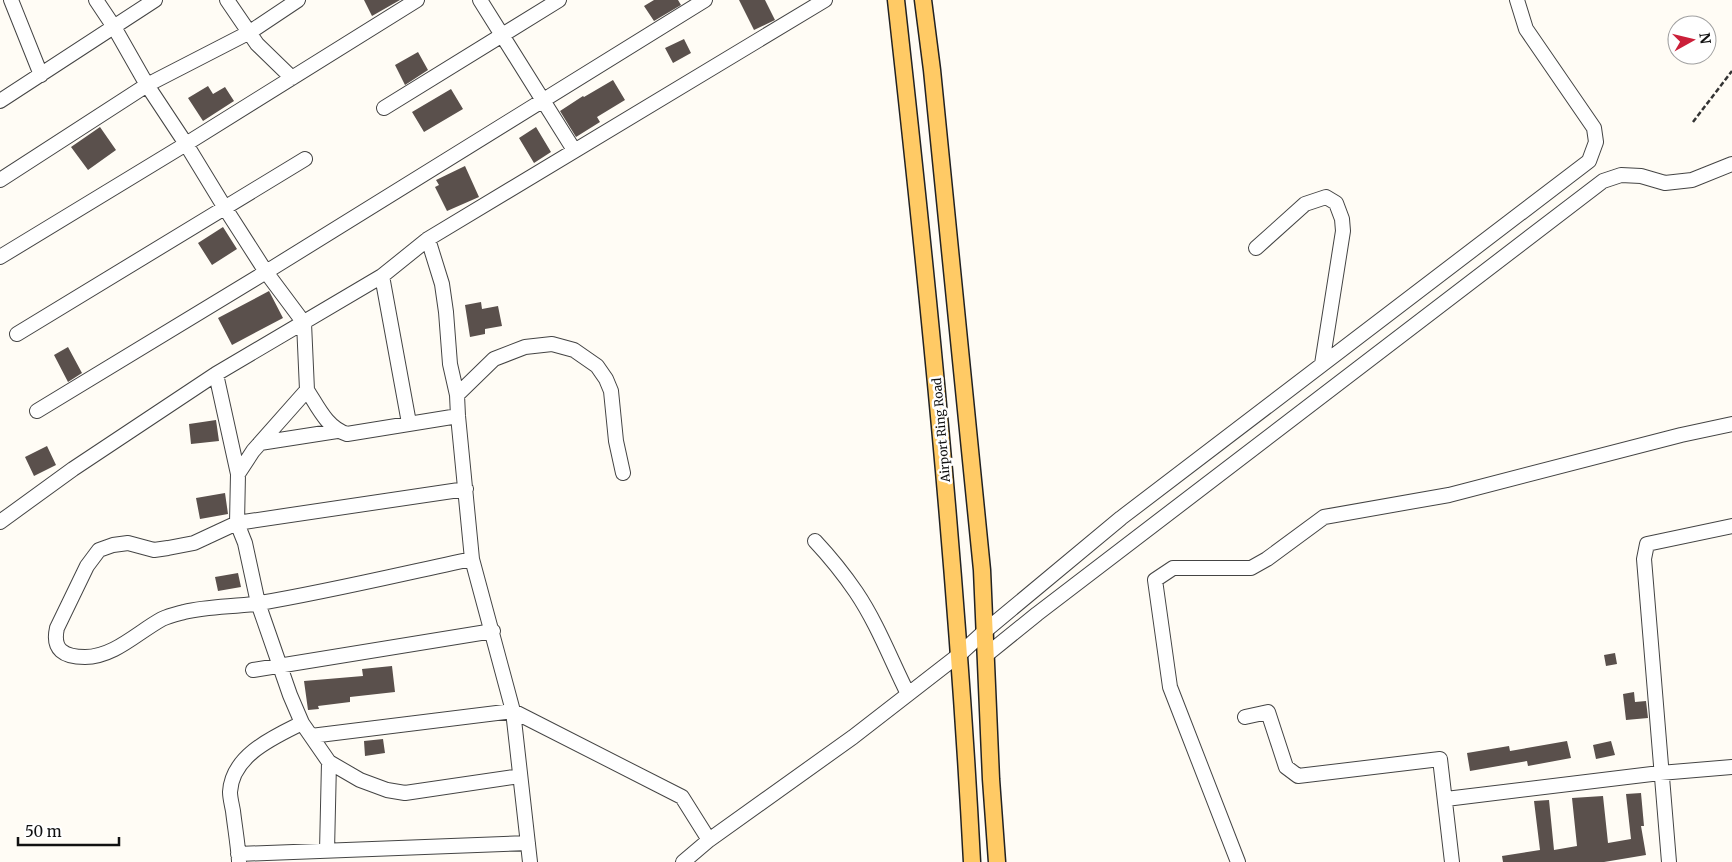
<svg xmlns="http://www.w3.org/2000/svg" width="1732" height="862" font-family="Merriweather,serif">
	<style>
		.building { fill: #5a504c }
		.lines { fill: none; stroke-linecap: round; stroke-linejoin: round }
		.minor-casing { stroke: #444; stroke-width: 16 }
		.major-casing { stroke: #222; stroke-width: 19 }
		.path { stroke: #333; stroke-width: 2.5; stroke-dasharray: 5 2.5; stroke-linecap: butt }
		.minor { stroke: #fff; stroke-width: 14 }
		.major { stroke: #ffca65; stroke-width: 16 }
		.labels { text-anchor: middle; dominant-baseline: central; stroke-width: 5; stroke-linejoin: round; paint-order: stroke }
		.street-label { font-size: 12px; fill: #111; stroke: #fff }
	</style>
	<rect width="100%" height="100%" fill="#fffcf5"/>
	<!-- building -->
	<path class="building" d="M364 0H400L372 16Z
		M654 0H678L681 5 654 21 644 6Z
		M739 0H765L775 20 754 30Z
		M684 39 691 53 673 63 665 48Z
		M418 52 428 70 405 85 395 65Z
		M613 80 625 100 597 117 600 122 576 137 560 111 583 96 584 97Z
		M208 86 213 94 225 87 234 101 203 121 188 98Z
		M451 89 463 109 424 132 412 112Z
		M100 127 116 150 88 170 71 147Z
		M536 127 551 152 534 163 519 138Z
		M465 166 479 197 447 211 435 187 439 185 436 180Z
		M223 227 237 249 212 265 198 243Z
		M269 291 283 318 232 345 218 318Z
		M481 302 482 309 498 306 502 326 485 329V334L470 337 465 305Z
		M68 347 82 373 68 382 54 355Z
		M216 420 219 441 191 444 189 424Z
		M47 446 56 465 34 476 25 457Z
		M225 493 228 514 200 519 196 498Z
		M238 573 241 587 218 591 215 577Z
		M1615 653 1617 664 1606 666 1604 655Z
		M392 666 395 692 350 697V702L318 706 319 709 308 710 304 681 363 676 362 669Z
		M1634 692 1635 702 1646 701 1648 718 1626 720 1623 694Z
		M383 739 385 753 365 756 364 741Z
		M1567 741 1571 758 1528 766 1527 761 1470 771 1467 753 1509 746 1510 751Z
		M1611 741 1615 755 1596 759 1593 745Z
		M1641 793 1644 826H1641L1646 855 1604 862H1503L1502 856 1540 850 1534 801 1549 800 1554 850 1577 846 1572 798 1603 796 1608 843 1631 839 1626 794Z"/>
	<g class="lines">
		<!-- minor casing -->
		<g class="minor-casing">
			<path id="minor" d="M11 0 41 75
				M96 0 114 27 147 85 186 144 225 208 266 272 304 323 307 390 253 451 238 474
				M227 0 257 44 292 78
				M480 0 574 150
				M0 101 155 0
				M384 108 559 0
				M0 180 147 85 250 32 298 0
				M428 239 442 284 446 312 450 364 457 395 458 416 472 559 513 711 530 862
				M1256 248 1305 204 1326 197 1336 203 1342 219 1343 231 1322 364
				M0 257 186 144 417 0
				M382 276 409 423
				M17 334 305 159
				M216 374 238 474 237 523 245 543 258 603 290 695 302 723 329 762 360 780 387 790 405 793 520 776
				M307 390C318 407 327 428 347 434L458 416
				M457 395 494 359 525 347 552 344 574 350 597 366 606 379 611 391 616 441 623 473
				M37 411 266 272 705 0
				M260 443 337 431
				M466 489 237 523 194 543 168 548 154 550 128 543 113 545 99 550 87 566 57 628C52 650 64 657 85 657 114 657 138 632 162 619 169 616 177 614 184 612 209 606 235 607 260 603 331 591 401 574 472 559
				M0 522 73 469 216 374 382 276 428 239 825 0
				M815 541C830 557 843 573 856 592 877 623 891 660 908 694
				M985 656 1037 614 1603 181 1621 175 1641 176 1665 183 1692 180 1732 164
				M253 670 493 631
				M1245 717 1268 712 1286 767 1298 776 1440 759 1452 862
				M311 736 513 711 682 797 709 840
				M1446 799 1660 773 1732 767
				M327 851 329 762
				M238 854 528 843
				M239 861C238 845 235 828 233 811 232 805 230 798 230 792 232 755 274 737 302 723
				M683 862 709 840 853 737 960 654 985 631 1121 518 1589 161 1596 142 1594 128 1526 29 1517 0
				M1238 862 1170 687 1155 580 1173 568H1251L1267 559 1324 517 1449 495 1681 435 1732 424
				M1669 862 1644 559 1647 544 1732 526"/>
		</g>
		<!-- major casing -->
		<g class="major-casing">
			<path id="major" d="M896 0C928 287 957 574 972 862
				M923 0 932 70 982 570 991 779 997 862"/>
		</g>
		<!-- path -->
		<path class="path" d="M1693 122 1732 71"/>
		<!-- minor -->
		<use href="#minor" class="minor"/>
		<!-- major -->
		<use href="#major" class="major"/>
	</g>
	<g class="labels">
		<!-- street labels -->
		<g class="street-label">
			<text transform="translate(941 430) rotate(-95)">Airport Ring Road</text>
		</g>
	</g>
	<!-- north arrow -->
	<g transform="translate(1692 40) rotate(82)"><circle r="24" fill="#ffffff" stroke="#a0a0a0"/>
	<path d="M0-4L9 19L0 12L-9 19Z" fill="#cb1f39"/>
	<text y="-8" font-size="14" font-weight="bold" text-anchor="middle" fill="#111111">N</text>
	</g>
	<!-- scale -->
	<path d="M18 837v8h101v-8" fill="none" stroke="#111111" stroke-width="2.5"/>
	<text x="25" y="837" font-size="15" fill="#111111" stroke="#ffffff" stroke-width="4" paint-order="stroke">50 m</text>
</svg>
